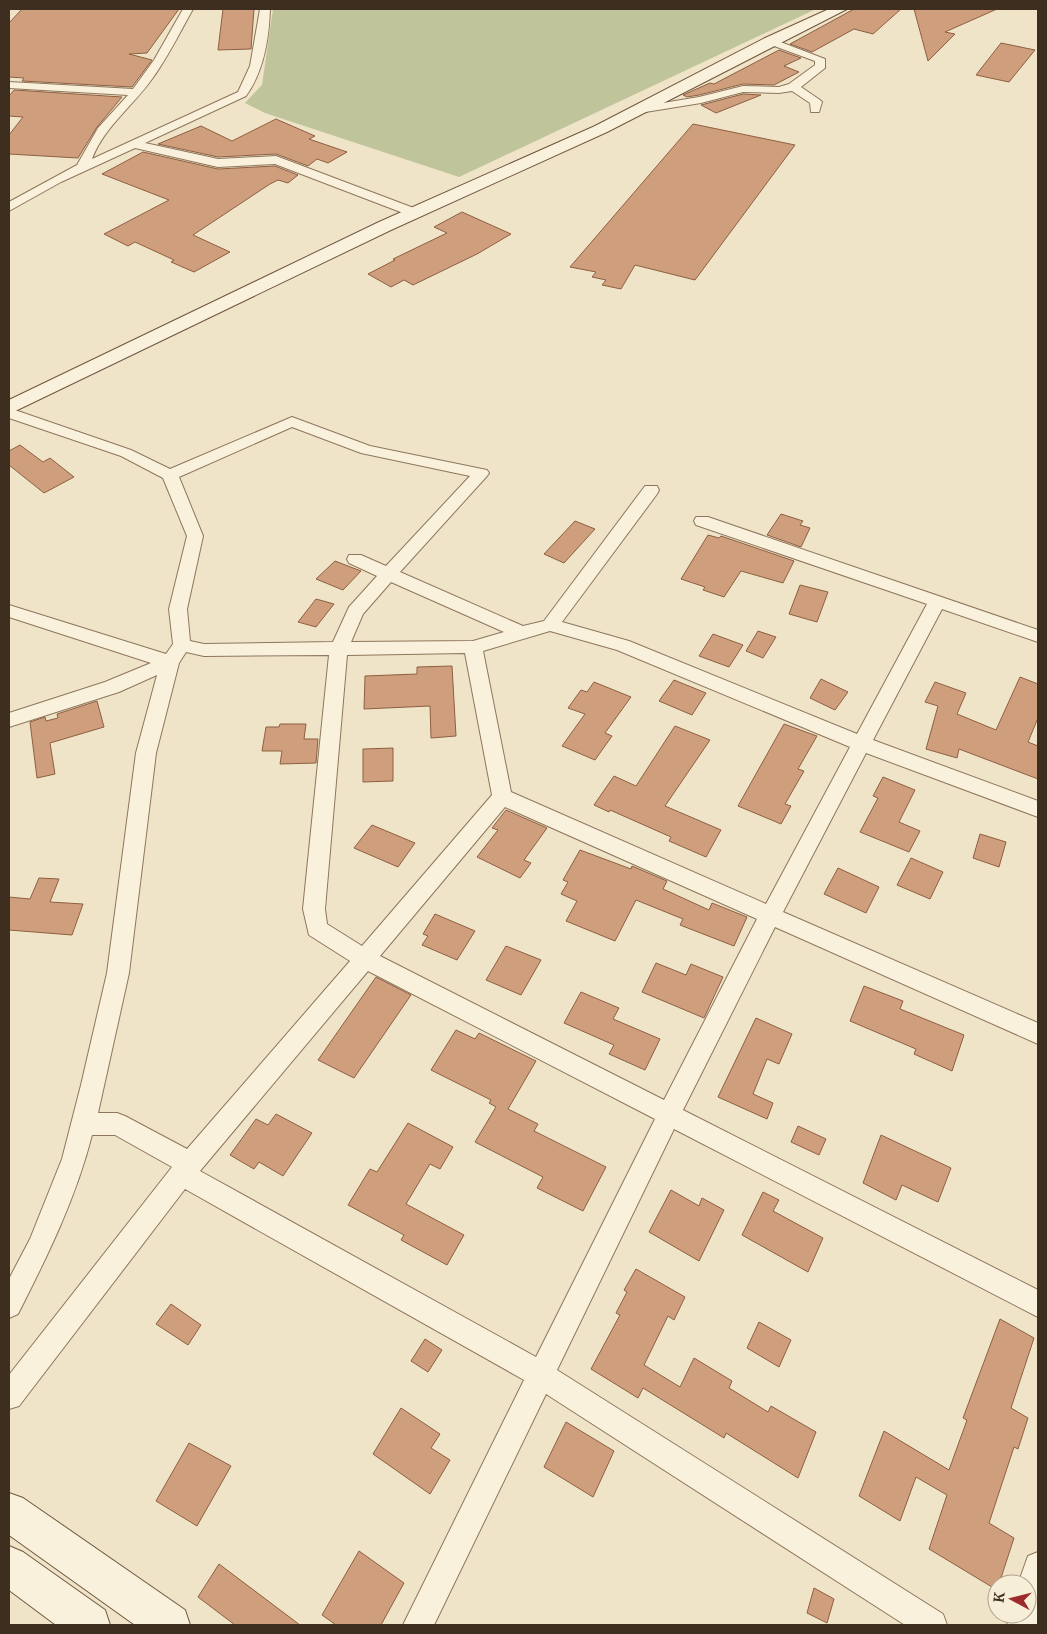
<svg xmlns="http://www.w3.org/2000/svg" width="1047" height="1634" font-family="Merriweather,serif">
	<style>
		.cemetery { fill: #bfc49a }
		.building { fill: #cf9f7d; stroke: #8d5f41 }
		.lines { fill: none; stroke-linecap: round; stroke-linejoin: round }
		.street-casing { stroke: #8d765c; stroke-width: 2 }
		.secondary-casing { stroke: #6f573f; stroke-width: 2 }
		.street { fill: #faf1dc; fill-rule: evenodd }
		.secondary { fill: #faf1dc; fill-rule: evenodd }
	</style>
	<rect width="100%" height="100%" fill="#f0e4c8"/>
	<!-- cemetery -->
	<path class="cemetery" d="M273 9H816L459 177 265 113 245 103 262 85Z"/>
	<!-- building -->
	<path class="building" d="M22 9H179L147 53 129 54 152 60 132 87 22 81 24 78 9 77V23Z
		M223 9H254L251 49 218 50Z
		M854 9H901L873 34 854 29 812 52 790 44Z
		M914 9H997L945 32 955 34 928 61Z
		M1001 43 1035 50 1009 82 976 75Z
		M779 50 801 58 784 66 799 72 774 85 743 84 699 95 687 97 683 95 710 83 714 84Z
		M14 90 122 97 97 127 78 158 9 154V135L23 117 9 116V96Z
		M743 94 761 95 716 113 701 105Z
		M276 119 315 136 309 139 347 152 328 163 317 159 308 166 276 154 218 157 158 144 201 126 232 141Z
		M693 124 795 145 695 280 635 265 621 289 602 285 606 280 592 277 596 272 570 267Z
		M143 152 218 169 275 166 298 175 288 183 278 180 270 184 193 235 230 252 194 272 171 262 174 260 135 242 128 246 104 234 169 200 102 174Z
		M462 212 511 234 477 254 413 285 404 280 391 287 368 274 395 260 393 259 447 233 434 227Z
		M20 445 43 462 50 458 74 477 44 493 9 465V451Z
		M781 514 803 521 800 525 810 528 801 547 767 535Z
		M575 521 595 529 564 563 544 554Z
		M708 535 719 538 721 536 794 561 783 583 741 571 724 597 703 590 705 587 681 579Z
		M335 561 361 571 343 590 316 579Z
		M800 585 828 592 817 622 789 614Z
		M316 599 334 604 316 627 298 622Z
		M758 631 776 637 763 658 746 651Z
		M713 634 743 645 729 667 699 656Z
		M452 666 456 736 431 738 430 706 364 709 365 676 417 674V667Z
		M1020 677 1038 684V718L1028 742 1038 746V779L959 749 957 758 926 749 938 706 925 702 935 682 966 693 957 714 996 730Z
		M821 679 848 692 835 710 810 698Z
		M674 680 706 693 692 715 659 701Z
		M594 682 631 697 605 733 612 736 595 760 562 746 585 714 568 708 581 690 587 692Z
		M97 701 104 727 50 743 55 774 37 778 30 722 45 717 46 721 58 718 57 714Z
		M280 724H306L304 739H318L316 763 280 764 282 751H262L266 727H279Z
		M784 724 817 736 798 769 804 771 785 804 791 806 781 824 738 806Z
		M675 726 710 740 665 806 721 830 706 857 669 841 671 837 610 810 609 812 594 805 614 776 636 786Z
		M393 748V781L363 782V749Z
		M883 777 915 790 899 822 920 831 909 852 860 832 878 798 873 796Z
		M506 810 547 828 524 860 531 863 520 878 477 857 498 830 492 828Z
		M372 825 415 843 398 867 354 848Z
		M980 834 1006 842 999 867 973 858Z
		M580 850 631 869 632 866 667 881 663 889 709 910 712 903 747 917 734 946 680 925 683 919 636 900 615 941 566 921 577 901 561 894 568 882 563 880Z
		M911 858 943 872 930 899 897 885Z
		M838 868 879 887 866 913 824 894Z
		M39 878 59 879 50 902 83 904 72 935 9 930V897L30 899Z
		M435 914 475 931 457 960 422 945 428 936 423 934Z
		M506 946 541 960 521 995 486 980Z
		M656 963 686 975 691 964 723 977 704 1018 642 992Z
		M376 977 411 995 354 1078 318 1060Z
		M864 986 903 1001 900 1009 964 1035 952 1071 914 1054 916 1049 850 1021Z
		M581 992 619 1008 613 1019 660 1039 645 1070 609 1054 614 1045 564 1023Z
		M756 1018 792 1034 779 1064 767 1059 753 1094 773 1103 767 1119 718 1097Z
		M456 1030 475 1039 479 1033 536 1061 508 1109 538 1124 534 1131 606 1167 583 1211 537 1188 543 1177 475 1142 496 1107 489 1103 491 1100 431 1070Z
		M276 1114 312 1133 283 1176 259 1162 254 1169 230 1155 256 1119 268 1125Z
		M408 1123 453 1147 440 1169 430 1164 406 1204 464 1235 447 1265 401 1240 404 1235 348 1205 370 1169 377 1172Z
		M798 1126 826 1139 819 1155 791 1142Z
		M881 1135 951 1168 938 1202 902 1185 896 1200 863 1183Z
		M671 1190 699 1206 702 1198 724 1210 699 1261 649 1232Z
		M763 1192 779 1200 773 1211 823 1238 808 1272 742 1235Z
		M636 1269 685 1297 674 1320 668 1316 644 1365 680 1387 694 1358 732 1381 729 1388 768 1412 771 1406 816 1432 798 1478 726 1433 724 1438 643 1388 638 1398 591 1369 620 1315 616 1313 627 1292 624 1290Z
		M171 1304 201 1325 188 1345 156 1324Z
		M1000 1319 1034 1338 1011 1408 1028 1418 1018 1449 1014 1447 989 1523 1014 1538 999 1584H997V1590L929 1549 947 1495 916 1477 900 1521 859 1496 884 1431 949 1470 967 1420 963 1418Z
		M759 1322 791 1340 779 1367 747 1348Z
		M425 1339 442 1350 428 1372 411 1361Z
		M401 1408 440 1434 431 1448 450 1460 430 1494 373 1454Z
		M566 1422 614 1451 593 1497 544 1467Z
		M189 1443 231 1466 197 1526 156 1501Z
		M359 1551 404 1583 381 1625H336L322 1615Z
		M219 1564 300 1625H235L198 1597Z
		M814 1588 834 1599 827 1623 807 1613Z"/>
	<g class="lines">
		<!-- street casing -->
		<g class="street-casing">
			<path id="street" d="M183 9H193C180 32 168 57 152 79 133 106 104 127 92 159L238 92 250 66 260 9H270C269 39 264 71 246 96L145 143 218 159 276 156 419 210 421 213 419 216H411L275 164 218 167 135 148 61 182 9 211V202L77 165 98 128 128 95 9 88V82L133 89 154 60Z
				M770 38 825 59V68L801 87 820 100 822 102 819 112H811L810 103 792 91 779 93 743 92 701 103 633 114 627 111 633 108 699 97 743 86 779 87 789 84 815 65V61L766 43V39Z
				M9 408 131 450 170 469 292 417 370 446 487 470 489 473 487 476 400 572 523 626 544 621 645 486H657L659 490 657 494 562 622 629 641 857 734 927 604 696 525 694 521 696 517H708L1038 630V642L942 609 873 740 1038 801V817L866 753 783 912 1038 1023V1044L775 927 683 1110 1038 1290V1317L674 1129 557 1370 943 1614 947 1625H905L546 1394 434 1625H403L524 1380 185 1189 19 1406 9 1409V1375L172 1167 115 1135H92C76 1198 47 1257 18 1314L9 1318V1279L30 1239 62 1159 81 1085 107 973 136 753 157 675 119 692 9 727V713L105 682 151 663 9 617V605L166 654 173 644 169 609 187 536 163 478 121 456 9 418ZM292 427 361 453 470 476 386 566 361 555H349L347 559 349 563 377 576 349 607 333 642 204 644 190 641 187 609 203 536 179 477ZM391 582 504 632 473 641 351 642 363 614ZM550 631 617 650 850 747 766 904 511 792 483 651ZM186 652 204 656 329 655 303 909 309 935 350 961 187 1149 125 1116 117 1113H98L129 973 156 753 179 663ZM465 653 492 795 362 946 327 924 325 909 347 655ZM505 807 757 919 664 1100 380 956ZM368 971 655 1119 536 1357 200 1171Z
				M1038 1552 1037 1625H1007L1010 1614H1027V1584H1018L1028 1556Z"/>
		</g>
		<!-- secondary casing -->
		<g class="secondary-casing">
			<path id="secondary" d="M829 9H847L607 132 391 230 9 414V400L379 222 595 126 765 38Z
				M9 1493 23 1498 185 1610 190 1625H135L9 1535Z
				M9 1546 23 1552 105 1610 110 1625H56L9 1590Z"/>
		</g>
		<!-- street -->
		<use href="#street" class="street"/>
		<!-- secondary -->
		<use href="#secondary" class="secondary"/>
	</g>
	<!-- border -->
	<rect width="1047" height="1634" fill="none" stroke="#3d2e20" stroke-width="20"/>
	<!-- north arrow -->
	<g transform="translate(1012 1599) rotate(277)"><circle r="24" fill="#f7eed8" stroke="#ada18e"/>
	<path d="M0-4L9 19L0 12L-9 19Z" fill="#9e2a2b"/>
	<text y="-8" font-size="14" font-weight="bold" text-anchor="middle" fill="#3d2e20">K</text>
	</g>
</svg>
